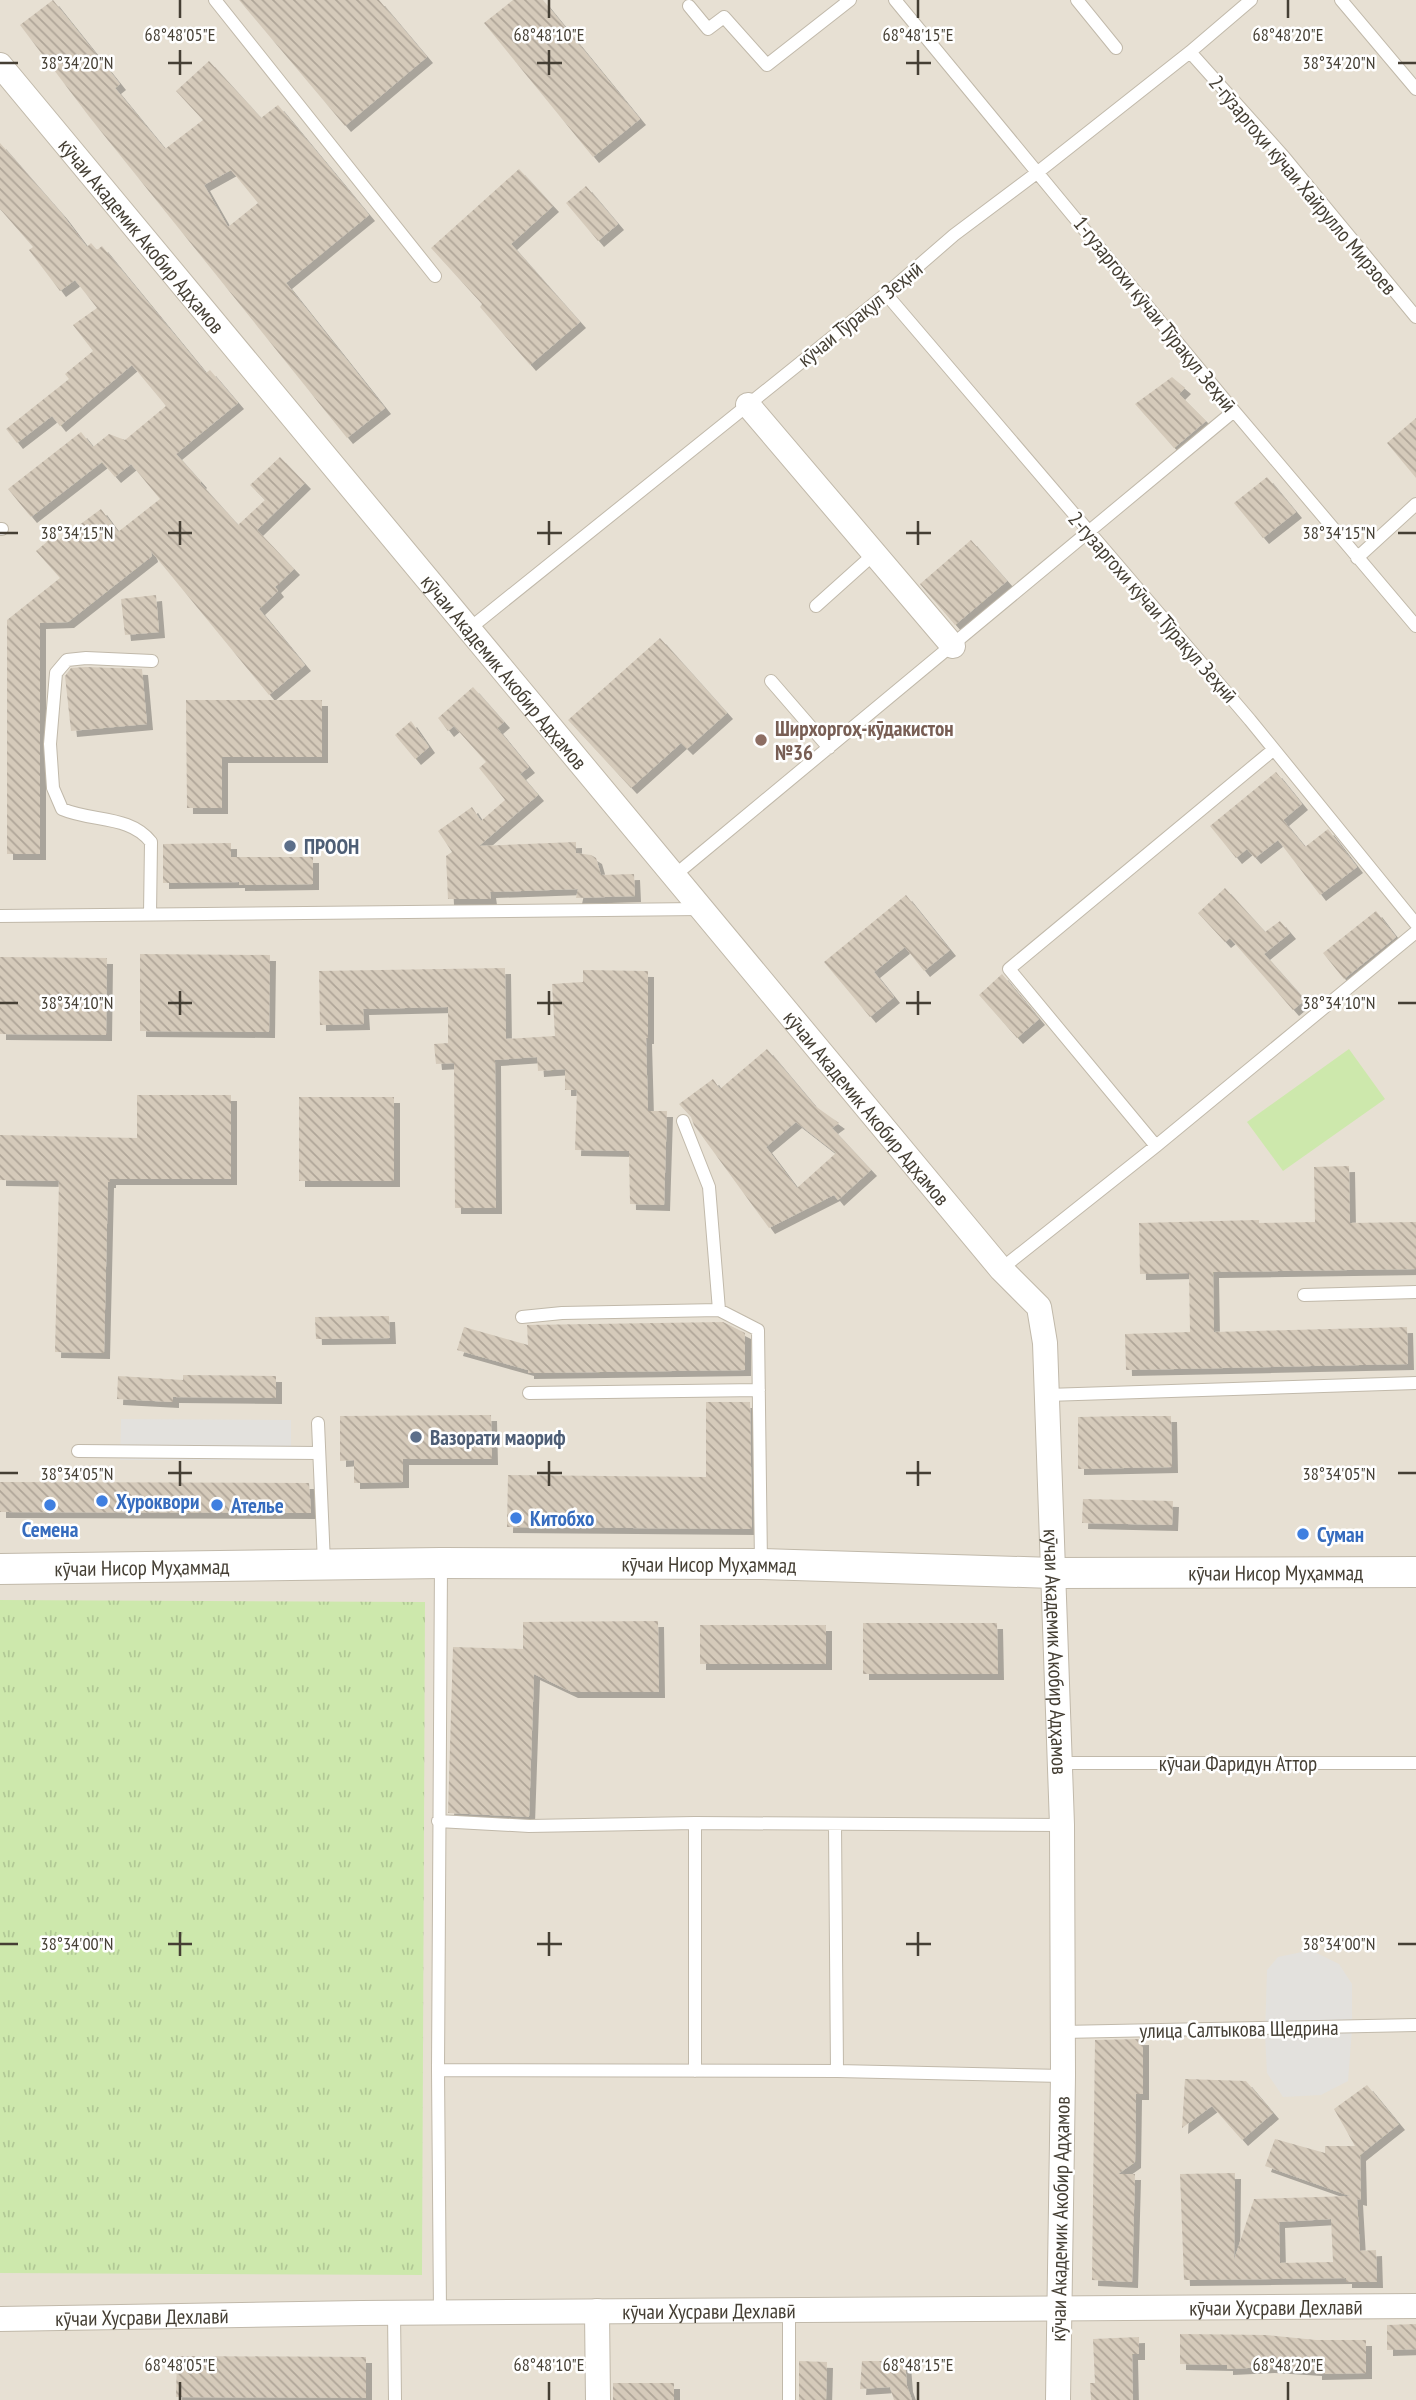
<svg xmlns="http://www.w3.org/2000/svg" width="1416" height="2400" font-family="'PT Sans Narrow',sans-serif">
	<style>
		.residential { fill: #e7e0d3 }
		.grass { fill: url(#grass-tufts) }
		.pitch { fill: #cde8ac }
		.parking { fill: #e3e1dd }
		.building { fill: url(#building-back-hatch); fill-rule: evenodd; filter: url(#shadow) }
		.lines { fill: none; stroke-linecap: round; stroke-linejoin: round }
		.service-casing { stroke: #c1b9aa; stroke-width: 14 }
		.minor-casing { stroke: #c1b9aa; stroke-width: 26 }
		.tertiary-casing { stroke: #c1b9aa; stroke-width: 32 }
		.service { stroke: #fff; stroke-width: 12 }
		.minor { stroke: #fff; stroke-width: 24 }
		.tertiary { stroke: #fff; stroke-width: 30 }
		.ticks { fill: none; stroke: #453f34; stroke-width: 2.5 }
		.education-dot { fill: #8d6e63; stroke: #fff; stroke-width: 2.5 }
		.service-dot { fill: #5c6f8a; stroke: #fff; stroke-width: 2.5 }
		.shop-dot { fill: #3f7fe0; stroke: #fff; stroke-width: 2.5 }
		.labels { text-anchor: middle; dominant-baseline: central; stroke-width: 5; stroke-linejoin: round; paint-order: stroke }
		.street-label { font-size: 21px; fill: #453f34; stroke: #fff }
		.education-label { font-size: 21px; font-weight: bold; fill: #785e54; stroke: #fff; text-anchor: start }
		.service-label { font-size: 21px; font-weight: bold; fill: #4e5e75; stroke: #fff; text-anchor: start }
		.shop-label { font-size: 21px; font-weight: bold; fill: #366cbe; stroke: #fff; text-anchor: start }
		.ticks-label { font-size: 18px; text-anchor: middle; fill: #453f34; stroke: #fff; stroke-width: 5; stroke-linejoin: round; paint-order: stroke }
	</style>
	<defs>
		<pattern id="grass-tufts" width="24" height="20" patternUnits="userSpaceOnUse" patternTransform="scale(1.75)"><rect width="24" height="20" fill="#cde8ac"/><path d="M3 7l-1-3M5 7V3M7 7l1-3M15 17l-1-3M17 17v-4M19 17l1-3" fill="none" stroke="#b1c895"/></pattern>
		<pattern id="building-back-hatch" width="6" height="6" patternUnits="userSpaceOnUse" patternTransform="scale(1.75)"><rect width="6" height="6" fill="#d5caba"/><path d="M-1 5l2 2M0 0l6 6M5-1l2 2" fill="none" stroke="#afa598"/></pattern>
		<filter id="shadow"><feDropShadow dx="6" dy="6" stdDeviation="0" flood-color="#0004"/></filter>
	</defs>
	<rect width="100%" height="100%" fill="#f3efe5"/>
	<!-- residential -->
	<path class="residential" d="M0 0H1416V2400H0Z"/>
	<!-- grass -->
	<path class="grass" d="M0 1600 425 1602 422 2275 0 2273Z"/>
	<!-- pitch -->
	<path class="pitch" d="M1349 1049 1385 1099 1283 1171 1247 1122Z"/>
	<!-- parking -->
	<path class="parking" d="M121 1419 291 1420V1460H120Z
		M1311 1950 1339 1964 1352 1984V2030L1348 2081 1321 2095 1283 2097 1267 2073 1265 2035 1267 1970 1278 1957Z"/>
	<!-- building -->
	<path class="building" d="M53 0 120 84 115 88 165 149 203 120 176 91 209 61 261 118 278 105 369 215 286 283 385 408 347 438 91 119 20 25ZM231 170 258 203 228 227 204 185Z
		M239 0H379L427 57 345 126Z
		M513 0H543L640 119 593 157 484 23Z
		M0 143 62 214 87 247 91 243 97 250 102 246 206 373 210 370 238 403 176 454 201 482 200 483 238 525 265 500 250 485 280 457 305 483 257 530 294 569 275 587 278 591 259 609 305 665 269 695 151 551 152 556 68 622 40 623V854H7V620L60 578 36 551 55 535 59 540 101 509 118 532 160 499 131 464 115 477 102 462 31 517 8 489 81 432 93 447 109 434 125 440 166 406 132 365 60 426 52 416 17 443 6 429 69 379 65 374 93 351 73 325 97 308 75 280 60 291 29 250 33 247 0 209Z
		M519 169 553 206 511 244 580 322 530 365 480 307 482 304 431 248Z
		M586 186 618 224 598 241 566 203Z
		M1172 377 1185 388 1179 394 1206 421 1174 448 1135 404Z
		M1416 418V478L1387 443Z
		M1267 477 1296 512 1263 538 1234 503Z
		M971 540 1007 581 955 625 920 584Z
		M156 595 159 632 125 635 121 599Z
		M660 638 727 713 687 749 681 743 631 788 568 720Z
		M86 667 142 669 147 724 71 731 65 676 71 668Z
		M473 687 504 722 497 728 529 767 520 774 538 795 479 846 576 842V853L591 855 596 858 601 875 634 874 635 896 576 898 578 889 490 892 491 899H448L446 856 452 852 438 831 472 807 481 821 505 800 479 768 486 762 454 726 448 731 438 718Z
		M186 700H322V757H222V808H187Z
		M411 721 429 747 415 759 395 735Z
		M1276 772 1302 804 1283 820 1305 847 1328 829 1357 867 1320 895 1278 840 1255 858 1247 849 1236 858 1210 826Z
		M231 843V857H313V884L239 885V882L163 883V844Z
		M1225 888 1265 932 1280 921 1290 933 1264 954 1305 1000 1293 1010 1230 938 1225 942 1198 913Z
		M906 895 950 950 924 971 905 947 874 972 894 997 870 1017 824 962Z
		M1376 911 1396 937 1344 979 1323 953Z
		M140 954 270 955 269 1032 140 1031Z
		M0 957 107 958 106 1035 0 1034Z
		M505 968 506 1039 555 1036 552 984 583 982V970L648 971V1038H646L648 1111H667L664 1205 630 1204 629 1151 575 1150 577 1090H565V1069L538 1071 537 1057 495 1060 496 1208H455L454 1063 436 1064 434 1044 448 1043V1007L363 1009 364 1024 320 1025 319 971Z
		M1002 974 1039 1019 1017 1038 979 995Z
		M767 1049 815 1106 839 1123 832 1128 871 1170 838 1200 834 1195 769 1228 694 1125 691 1117 679 1104 713 1079 720 1089ZM796 1122 836 1153 797 1188 766 1147Z
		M137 1095H231V1179H110V1182H108L104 1353 55 1352 59 1181 0 1180V1135L137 1138Z
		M299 1097H394V1181H299Z
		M1349 1166 1350 1223 1416 1222V1269L1213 1272 1214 1332 1407 1327 1408 1364 1126 1370 1125 1334 1190 1332 1189 1273 1140 1274 1139 1223 1259 1220V1223L1315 1222 1314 1167Z
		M389 1316 390 1338 316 1339 315 1317Z
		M723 1322 745 1333V1370L528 1373V1370L457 1350 464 1327 528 1345 527 1325Z
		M183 1375 276 1376V1398L173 1397V1402L117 1399 118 1376 183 1380Z
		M706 1402H750L752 1529 507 1527 508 1475 706 1477Z
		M491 1415 492 1459H403V1482L354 1483V1460L340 1461V1416Z
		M1128 1416H1171L1172 1467 1078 1469V1417Z
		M0 1482 309 1483 311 1513 0 1512Z
		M1083 1499 1173 1501 1172 1525 1082 1523Z
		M658 1621 659 1692H572L534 1674 529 1817 448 1813 453 1647 523 1649V1622Z
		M863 1623H997L998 1674H863Z
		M700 1625H826V1664H700Z
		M1143 2039V2094H1136L1135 2162 1118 2174H1135L1132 2282 1092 2280 1095 2040Z
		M1185 2079 1246 2081 1273 2113 1242 2140 1212 2106 1182 2128Z
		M1367 2085 1399 2124 1360 2155 1361 2200 1357 2199 1360 2251 1376 2250 1377 2282H1346V2278L1184 2280 1180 2174 1235 2173 1234 2260 1254 2199 1350 2196 1265 2166 1275 2139 1325 2153V2146H1355L1334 2109ZM1331 2219 1333 2262 1280 2263 1279 2222Z
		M1416 2324V2349L1387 2350V2325Z
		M1180 2334 1266 2335 1316 2340H1366V2373L1316 2374V2370L1269 2367 1227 2369V2365L1180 2364Z
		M1139 2337V2354H1132L1133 2400H1091L1090 2383H1095L1093 2339Z
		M177 2356 366 2357V2398L176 2397Z
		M799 2361 827 2362 826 2400H799Z
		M862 2361H905L907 2386 912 2400H894L890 2387 860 2389Z
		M613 2383H674V2400H613Z"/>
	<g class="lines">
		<!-- service casing -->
		<g class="service-casing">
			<path id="service" d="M215 0 435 276
				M895 0 1234 411 1416 626
				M1077 0 1116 48
				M1341 0 1416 89
				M689 6 708 29 724 17 767 65 850 0
				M1190 52 1284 157 1416 317
				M886 294 1250 720 1416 924
				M0 529H2
				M1357 558 1416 504
				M816 606 874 554
				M469 629 886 294 954 235 1038 172 1190 52 1251 0
				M771 681 829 748
				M675 875 1234 411
				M150 914 151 842C130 815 92 822 62 809L53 788 50 744 56 673 67 660 86 658 152 661
				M0 916 700 909
				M683 1121 709 1187 719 1310
				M1156 1146 1009 969 1273 750
				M1001 1269 1156 1146 1416 932
				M1304 1295 1416 1292
				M522 1317 562 1313 719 1310 758 1330 761 1564
				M529 1393 759 1390
				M1047 1395 1416 1383
				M318 1423 324 1563
				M78 1451 319 1453
				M1061 1763H1416
				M438 1821 529 1826 695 1823 1062 1825
				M695 1823V2071
				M835 1825 837 2071
				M1062 2032 1416 2025
				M438 2070 837 2071 1063 2076
				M440 2312 438 2070 441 1563
				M394 2313 395 2400
				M789 2400V2309"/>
		</g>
		<!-- minor casing -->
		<g class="minor-casing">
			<g id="minor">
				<path id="s1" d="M0 65 1001 1269 1039 1307 1045 1343 1062 1825 1063 2076 1058 2400"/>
				<path d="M748 405 953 646"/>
				<path d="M597 2311 598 2400"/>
				<path id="s2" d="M0 2319 361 2313 1416 2306"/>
			</g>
		</g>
		<!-- tertiary casing -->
		<g class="tertiary-casing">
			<g id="tertiary">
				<path id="s3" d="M0 1569 441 1563 761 1564 1053 1573 1416 1572"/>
			</g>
		</g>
		<!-- service -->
		<use href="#service" class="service"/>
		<!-- minor -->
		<use href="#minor" class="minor"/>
		<!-- tertiary -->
		<use href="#tertiary" class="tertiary"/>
	</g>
	<!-- ticks -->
	<path class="ticks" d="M180 0V18M549 0V18M918 0V18M1288 0V18M180 50V75M549 50V75M918 50V75M0 63H18M168 63H192M537 63H562M906 63H931M1398 63H1416M180 521V545M549 521V545M918 521V545M0 533H18M168 533H192M537 533H562M906 533H931M1398 533H1416M180 991V1015M549 991V1015M918 991V1015M0 1003H18M168 1003H192M537 1003H562M906 1003H931M1398 1003H1416M180 1461V1486M549 1461V1486M918 1461V1486M0 1473H18M168 1473H192M537 1473H562M906 1473H931M1398 1473H1416M180 1932V1956M549 1932V1956M918 1932V1956M0 1944H18M168 1944H192M537 1944H562M906 1944H931M1398 1944H1416M180 2382V2400M549 2382V2400M918 2382V2400M1288 2382V2400"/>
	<!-- markers -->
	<circle class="education-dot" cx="761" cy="740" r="7"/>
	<g class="service-dot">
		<circle cx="290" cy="846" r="7"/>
		<circle cx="416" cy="1437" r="7"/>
	</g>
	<g class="shop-dot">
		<circle cx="102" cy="1501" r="7"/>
		<circle cx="50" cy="1505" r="7"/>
		<circle cx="217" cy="1505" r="7"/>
		<circle cx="516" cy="1518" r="7"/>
		<circle cx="1303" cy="1534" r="7"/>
	</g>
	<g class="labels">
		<!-- street labels -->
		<g class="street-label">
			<text transform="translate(1303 185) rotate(50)">2-гӯзаргоҳи кӯчаи Хайрулло Мирзоев</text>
			<text stroke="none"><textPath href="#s1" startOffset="222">кӯчаи Академик Акобир Адҳамов</textPath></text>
			<text transform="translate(860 314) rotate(-39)">кӯчаи Тӯрақул Зеҳнӣ</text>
			<text transform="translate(1155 314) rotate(51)">1-гузаргохи кӯчаи Тӯрақул Зеҳнӣ</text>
			<text transform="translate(1153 607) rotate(49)">2-гузаргохи кӯчаи Тӯрақул Зеҳнӣ</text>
			<text stroke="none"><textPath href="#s1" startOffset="789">кӯчаи Академик Акобир Адҳамов</textPath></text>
			<text stroke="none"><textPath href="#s1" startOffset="1356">кӯчаи Академик Акобир Адҳамов</textPath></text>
			<text stroke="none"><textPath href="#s3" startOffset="709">кӯчаи Нисор Муҳаммад</textPath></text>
			<text stroke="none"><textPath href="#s3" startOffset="142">кӯчаи Нисор Муҳаммад</textPath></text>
			<text stroke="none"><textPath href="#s3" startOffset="1276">кӯчаи Нисор Муҳаммад</textPath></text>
			<text stroke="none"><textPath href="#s1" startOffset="1965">кӯчаи Академик Акобир Адҳамов</textPath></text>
			<text x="1238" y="1763">кӯчаи Фаридун Аттор</text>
			<text transform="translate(1239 2029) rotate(-1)">улица Салтыкова Щедрина</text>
			<text transform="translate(1060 2219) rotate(-89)">кӯчаи Академик Акобир Адҳамов</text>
			<text stroke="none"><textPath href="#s2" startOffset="1276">кӯчаи Хусрави Дехлавӣ</textPath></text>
			<text stroke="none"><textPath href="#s2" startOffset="709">кӯчаи Хусрави Дехлавӣ</textPath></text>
			<text stroke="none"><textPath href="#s2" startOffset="142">кӯчаи Хусрави Дехлавӣ</textPath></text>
		</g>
		<!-- education labels -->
		<g class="education-label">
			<text x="775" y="728">Ширхоргоҳ-кӯдакистон<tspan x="775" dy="24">№36</tspan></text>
		</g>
		<!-- service labels -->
		<g class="service-label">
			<text x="304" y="846">ПРООН</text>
			<text x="430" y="1437">Вазорати маориф</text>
		</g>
		<!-- shop labels -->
		<g class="shop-label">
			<text x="116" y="1501">Хуроквори</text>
			<text x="231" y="1505">Ателье</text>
			<text x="530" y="1518">Китобхо</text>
			<text x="50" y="1529" text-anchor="middle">Семена</text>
			<text x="1317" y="1534">Суман</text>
		</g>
	</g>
	<g class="ticks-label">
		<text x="180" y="41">68°48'05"E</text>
		<text x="549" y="41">68°48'10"E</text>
		<text x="918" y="41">68°48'15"E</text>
		<text x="1288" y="41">68°48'20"E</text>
		<text x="77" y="69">38°34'20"N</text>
		<text x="1339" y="69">38°34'20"N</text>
		<text x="77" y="539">38°34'15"N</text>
		<text x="1339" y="539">38°34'15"N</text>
		<text x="77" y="1009">38°34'10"N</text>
		<text x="1339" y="1009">38°34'10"N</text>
		<text x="77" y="1480">38°34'05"N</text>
		<text x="1339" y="1480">38°34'05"N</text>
		<text x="77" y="1950">38°34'00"N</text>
		<text x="1339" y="1950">38°34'00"N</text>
		<text x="180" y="2371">68°48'05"E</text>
		<text x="549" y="2371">68°48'10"E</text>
		<text x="918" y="2371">68°48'15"E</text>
		<text x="1288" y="2371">68°48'20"E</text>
	</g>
</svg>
